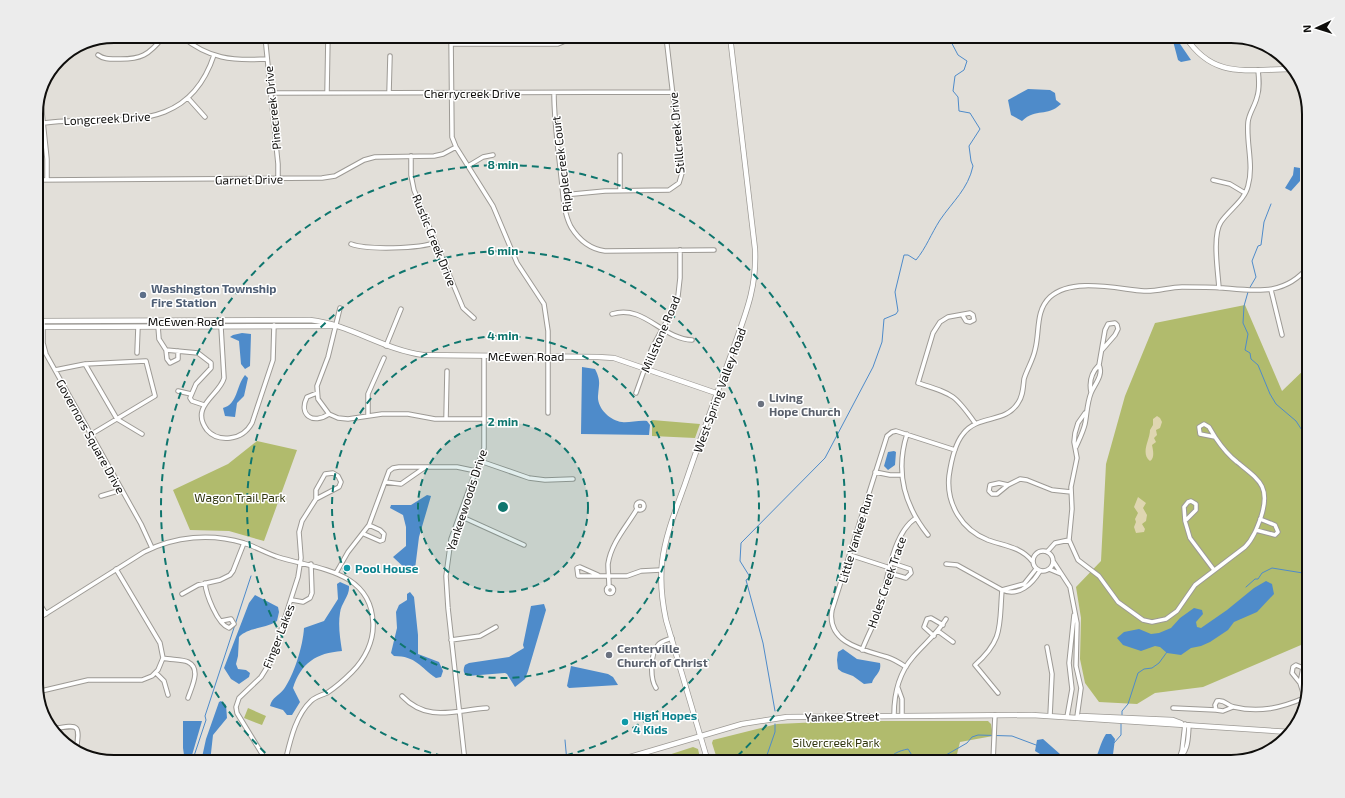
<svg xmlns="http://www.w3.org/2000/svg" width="1345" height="798" font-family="'Exo 2',sans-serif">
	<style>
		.green { fill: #b1bb6d }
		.sand { fill: #dfd6b1 }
		.water { fill: #4e8bca }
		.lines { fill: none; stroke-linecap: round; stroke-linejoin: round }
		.stream { stroke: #4e8bca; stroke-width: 1 }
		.street-casing { stroke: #9d9a95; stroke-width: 5.5 }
		.secondary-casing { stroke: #9d9a95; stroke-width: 6 }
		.street { stroke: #fff; stroke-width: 3.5 }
		.secondary { stroke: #fff; stroke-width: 4.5 }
		.ring { fill: none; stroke: #0f766e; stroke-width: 2; stroke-dasharray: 7 5 }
		.service-dot { fill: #5c6f8a; stroke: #fff; stroke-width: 1.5 }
		.worship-dot { fill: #6b7280; stroke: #fff; stroke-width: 1.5 }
		.culture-dot { fill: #0f9aa8; stroke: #fff; stroke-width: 1.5 }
		.labels { text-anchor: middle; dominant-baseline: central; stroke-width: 3; stroke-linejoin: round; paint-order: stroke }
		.street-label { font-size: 12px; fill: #0f0e0c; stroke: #fff }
		.service-label { font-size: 12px; font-weight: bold; fill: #4e5e75; stroke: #fff; text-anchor: start }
		.worship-label { font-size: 12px; font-weight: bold; fill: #5b616d; stroke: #fff; text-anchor: start }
		.park-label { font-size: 12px; fill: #31360f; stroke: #fff }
		.culture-label { font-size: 12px; font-weight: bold; fill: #0d838f; stroke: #fff; text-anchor: start }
		.rim { fill: none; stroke: #0f0e0c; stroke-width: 2 }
		.centre { fill: #0f766e; stroke: #fff; stroke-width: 2 }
		.ring-label { font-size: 12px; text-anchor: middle; font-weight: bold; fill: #0f766e; stroke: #fff; stroke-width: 3; stroke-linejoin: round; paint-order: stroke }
	</style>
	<rect width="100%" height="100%" fill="#e2dfd9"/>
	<!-- green -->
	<path class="green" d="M1245 305 1282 391 1309 365V644L1308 642 1203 687 1155 693 1137 704 1099 702 1085 683 1080 659 1081 618 1076 587 1101 561 1106 464 1125 396 1155 323Z
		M652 420 700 424 695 438 652 436Z
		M257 441 297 450 264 541 229 531 190 530 173 490 228 464Z
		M248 708 266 716 262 725 244 718Z
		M843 721H988L991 724 993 736 960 742 955 762H718L712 743 713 740 777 724Z
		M693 747 698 749 701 762H647Z"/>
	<!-- sand -->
	<path class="sand" d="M1157 416 1160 418 1162 422 1160 428 1156 430 1157 435 1154 438 1156 442 1152 445C1153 450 1155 458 1150 461 1140 453 1150 440 1150 430L1153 425V419Z
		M1138 497 1146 503 1143 508 1147 515 1146 521 1142 524 1145 529 1144 532 1136 533 1134 527 1136 522 1135 519 1138 513 1134 507Z"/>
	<!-- water -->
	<path class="water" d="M1176 38 1191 60 1181 62 1178 60 1173 41Z
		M1028 89 1050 90 1055 93 1056 100 1061 104C1046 118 1037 107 1022 121L1011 115 1008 100Z
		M1294 167 1300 168V181L1291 191 1285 188 1293 175Z
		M242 333 251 334 250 366 245 369 241 364 239 341 230 337 233 335Z
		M582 367 595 369C601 381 599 383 598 396 597 408 610 421 622 422 628 423 639 420 647 421L650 425 649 435 581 434Z
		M245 375 248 378 244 396 237 403 235 417 225 416 223 408C238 404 236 386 245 375Z
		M894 451 896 452 895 465 888 470 884 466 888 452Z
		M427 495 431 496 419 537 415 569 414 572 410 573 393 557 406 546V527L403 515 390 508 391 505H411Z
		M1266 581 1272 584 1274 594 1257 612 1234 622 1228 630 1210 642 1201 646 1191 648 1181 655 1167 653 1160 647 1155 646 1141 651 1123 645 1117 638 1124 632 1139 629 1151 634 1159 633 1171 628 1180 618 1194 608 1202 610 1203 614 1196 622 1197 627 1201 628 1227 610 1254 588Z
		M340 582 349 586C350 596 341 603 340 613 338 625 340 638 342 651 316 653 301 663 293 688L300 702 292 715H287L283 710 270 706C272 697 279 696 284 689 294 675 303 646 304 628L324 621 338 599 337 584Z
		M410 592 414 597 418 635V654L439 662 443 671 441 677 436 678C420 667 416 656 394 656L391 653 397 628 396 612 399 605 407 600V594Z
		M255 595 278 607 279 612 277 621C265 629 249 627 239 637L238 656 236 664 238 669 246 670 250 673 249 677 239 684 231 679 224 668 249 603Z
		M544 604 546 610 528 671 525 679 515 687 507 674 505 673 467 676C463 673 463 669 465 665L469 663 509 657 524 648 523 645 531 606Z
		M843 649 857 659 880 663C882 673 874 675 872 683L864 684 853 676 842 672 838 669 837 660 838 652Z
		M571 666 608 674 613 677 618 685 569 688 567 686Z
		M221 701 226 705 227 718 213 735 210 762H201L206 739 219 702Z
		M183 721H202L190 762H185L183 748Z
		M1106 734H1111L1115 739 1112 762H1094C1099 753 1100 743 1106 734Z
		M1043 739 1069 762H1047L1045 757 1035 751 1037 740Z"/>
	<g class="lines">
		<!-- stream -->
		<path class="stream" d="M1249 289 1256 277 1252 261 1258 246 1261 245 1264 222 1271 204
			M1248 292 1244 306 1243 323 1248 334 1245 350 1250 353 1251 359 1258 365 1270 394 1276 404 1296 421 1309 441
			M1246 587 1255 579H1258L1262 573 1272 568 1309 574
			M775 711 763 643 746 580 750 577 740 561 741 543 825 458 873 367 882 342 884 319 896 314 898 311 895 292 904 255H908L916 260C926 248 931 234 940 220 953 201 968 189 973 166L971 161 969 146 980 129 970 113 959 111 958 97 953 91 955 76 964 70 967 61 958 55 948 36
			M1122 716V711L1128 704 1138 673 1144 669 1152 668 1159 663 1167 652
			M565 740 567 762
			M1114 743 1121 735V723
			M192 762 206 720 205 716 251 576
			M771 762 767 755 775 732V724
			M886 762C892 754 898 751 908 749L915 760 919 762
			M931 762 939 759 967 743 972 737 978 735 1012 736 1036 745"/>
		<!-- street casing -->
		<g class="street-casing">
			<path id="street" d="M181 36C209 59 232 61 267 59
				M265 36 278 164V179
				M451 36 452 137 456 147 493 206 517 263 544 304 548 331V413
				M451 44H558L563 42 567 36
				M489 44 490 36
				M98 55C103 59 109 59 116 59 141 60 149 55 164 36
				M40 93 47 159V180
				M271 93 673 92
				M327 93 328 36
				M389 93 390 56
				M554 93C554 121 558 148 561 176 563 192 563 212 571 227 579 240 590 249 605 251L714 250
				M188 98 205 117
				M44 123C111 114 186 140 214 55
				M620 155V190
				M411 156V175L414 190 463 308 474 318
				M468 166 483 157 493 155
				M36 180 322 178 335 176 364 160 375 157 434 156 443 154 456 147
				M1213 180 1230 184 1245 193
				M563 195 605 191 669 190 679 183 682 173 666 36
				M351 244C367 250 420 249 436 242
				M1219 288C1218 272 1212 235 1221 222 1229 210 1245 200 1248 186 1254 165 1246 143 1248 122 1249 113 1255 106 1257 97 1260 88 1259 79 1258 70
				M1271 290 1282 335
				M340 308 328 357 317 386 318 399 329 414 338 418 348 419 382 414H408L435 419H484
				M612 314C644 304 662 339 692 340
				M963 316 966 321 970 322 974 320 973 315 970 313 948 317 940 322 933 333 918 383C952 394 954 393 975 423
				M43 321V343L46 354 141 524 152 548
				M158 326 159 339 166 350 198 353 211 363V368L196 384 190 398 192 401 204 405
				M221 327 224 378C220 395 189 406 207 430 213 437 221 439 230 438 240 437 247 432 252 423L273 360 274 325
				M386 346 401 309
				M166 350 167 359 170 363 178 359V351
				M137 353 138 327
				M85 364 117 419 142 434
				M55 370 85 364 146 361 155 396 90 435
				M36 391 38 390
				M178 391 191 394
				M1091 392C1089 382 1092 372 1099 365
				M317 393 307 397C298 415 313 425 329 414
				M636 393 652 348 671 313 678 296 680 278V250
				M1085 413 1078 423 1075 433 1074 442 1077 458 1071 487 1072 509 1069 540 1078 560 1099 576 1118 602 1143 620 1152 622 1166 619 1177 611 1195 585 1245 547C1253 539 1257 528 1261 517 1271 486 1259 480 1237 462 1228 455 1221 446 1215 437
				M368 416V394L384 358
				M446 419 447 371
				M1204 424 1209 427 1215 437 1200 434 1199 427Z
				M907 434C895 472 904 505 928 535
				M1076 447C1079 440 1083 432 1085 424 1087 414 1087 403 1091 393 1094 385 1104 375 1099 365L1105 330 1108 324 1115 323 1117 325 1118 329 1115 335 1102 350
				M480 461 529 478 545 480 573 479
				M875 472 890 475H901
				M385 482 401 484 424 468
				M1008 485 999 483 990 485 989 491 992 494H997L1008 485 1020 479 1027 480 1052 490 1071 492
				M101 496 121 490
				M1191 501 1196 504V510L1185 521 1184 507 1188 502Z
				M636 506a4 4 0 1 1 8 0a4 4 0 1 1-8 0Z
				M36 511 41 542 36 560
				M460 516 524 545
				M1185 521 1190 538 1214 570
				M1256 530 1275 535 1278 532 1275 525 1260 519
				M364 534 380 541 383 540 384 534 380 530 369 525
				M1033 561a10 10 0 1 1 20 0a10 10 0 1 1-20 0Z
				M1047 552 1055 543 1069 540
				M850 555 890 568
				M1032 561C1021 547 1005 546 988 540 962 530 946 504 949 476 951 462 954 445 963 434 978 414 1005 424 1018 403 1023 396 1023 388 1024 379 1027 369 1033 360 1035 350 1040 332 1035 311 1050 297 1072 277 1118 289 1144 291 1157 292 1169 287 1182 287 1195 287 1209 287 1223 288 1256 291 1285 296 1309 266
				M1053 561 1070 587 1077 623 1076 666 1081 688 1077 717
				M946 564 957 565 1002 590C999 626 1004 639 975 665L998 693
				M1036 569 1024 584 1002 590C1019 597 1032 584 1040 571
				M1049 569 1061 574
				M336 573 348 552 369 525 389 471 393 468 399 467H457L476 471
				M889 573 906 578 911 573 910 569 892 563
				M598 575 580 567 577 568 578 576H627L641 571 661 570
				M205 583C206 594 217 624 229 628L234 624 231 619 221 621
				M609 586C609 579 608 571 608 564 611 543 627 526 637 509
				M606.5 590a3.5 3.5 0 1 1 7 0a3.5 3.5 0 1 1-7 0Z
				M182 594 198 585 220 580 230 575 233 571 244 543
				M36 598 46 614
				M292 600 303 602 310 598 312 593 311 564
				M36 620 144 552C175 536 211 533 244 543 256 547 266 553 278 557 316 569 371 570 373 623 374 641 365 659 352 672 345 679 336 687 327 693 321 695 315 697 311 701 295 716 290 742 285 762
				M938 631 953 642
				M934 636 924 627 927 619 931 618 943 625
				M451 640 480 636 496 627
				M1047 647 1052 674 1050 716
				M862 650C867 637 874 624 879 611 887 585 891 534 916 518
				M163 658C170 660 182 659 188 662 202 669 191 688 188 698
				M906 667C900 663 894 659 887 657 864 650 826 643 832 610L887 436 892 432 896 431 955 450
				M156 673 164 681 168 695
				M1300 683 1303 668 1296 665 1293 667 1292 673 1300 683 1305 699
				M656 688C650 679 650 654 658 645 661 641 667 640 672 638
				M898 688 902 699V715
				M37 692 88 680H142L152 676 158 670 163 658 160 643 116 569
				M402 696C428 723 455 710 487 708
				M1233 707 1223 711 1216 710 1215 705 1217 701C1225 699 1227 706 1234 707 1259 713 1281 708 1304 698
				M1173 708 1216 710
				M894 715C894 694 899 673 913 657 924 644 937 634 946 619
				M1067 717 1072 689 1069 663 1074 615
				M53 729C80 724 80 724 76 752
				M1179 759 1182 750 1185 724
				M267 762 237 713 236 707 239 698 261 677 271 661 298 577 301 558 299 532 302 521 316 499 339 487 341 482 338 476 333 473 325 474 316 490V499
				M465 762 448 608 446 576 451 539 484 448V356
				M993 762 995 715
				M1176 762C1189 751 1188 740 1189 725"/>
		</g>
		<!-- secondary casing -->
		<g class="secondary-casing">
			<path id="secondary" d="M1185 36C1213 80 1247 69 1292 69
				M36 321 310 320C349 324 384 350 423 355L598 357 614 358 716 393
				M36 327 334 326
				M1081 716 1173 720 1181 723
				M613 762 742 724 787 717 1032 715 1290 732
				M708 762 666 620C662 601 660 582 662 563 665 536 676 509 685 484 700 440 716 396 732 352 745 315 757 289 755 249L730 36"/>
		</g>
		<!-- street -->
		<use href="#street" class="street"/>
		<!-- secondary -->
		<use href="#secondary" class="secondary"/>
	</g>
	<!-- distance rings -->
	<circle cx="503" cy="507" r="85" fill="#0f766e" fill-opacity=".12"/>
	<g class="ring">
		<circle cx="503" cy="507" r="85"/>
		<circle cx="503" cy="507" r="171"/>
		<path d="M478 762A256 256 0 1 1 528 762"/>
		<path d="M274 761A342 342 0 1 1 732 761"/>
	</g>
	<!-- markers -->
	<circle class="service-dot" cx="143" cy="295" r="4"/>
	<g class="worship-dot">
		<circle cx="761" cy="404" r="4"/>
		<circle cx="609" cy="655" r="4"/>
	</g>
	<g class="culture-dot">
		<circle cx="347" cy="568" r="4"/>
		<circle cx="625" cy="722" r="4"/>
	</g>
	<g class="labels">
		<!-- street labels -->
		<g class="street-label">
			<text x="472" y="93">Cherrycreek Drive</text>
			<text transform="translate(272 108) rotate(-96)">Pinecreek Drive</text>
			<text transform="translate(107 118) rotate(-3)">Longcreek Drive</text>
			<text transform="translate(676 133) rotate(-95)">Stillcreek Drive</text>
			<text transform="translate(561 164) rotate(-97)">Ripplecreek Court</text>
			<text transform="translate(249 179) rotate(-1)">Garnet Drive</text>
			<text transform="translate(435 240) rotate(68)">Rustic Creek Drive</text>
			<text x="186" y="321">McEwen Road</text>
			<text transform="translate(660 334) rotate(-67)">Millstone Road</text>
			<text x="526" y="356">McEwen Road</text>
			<text transform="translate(719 390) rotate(-70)">West Spring Valley Road</text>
			<text transform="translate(91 436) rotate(61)">Governors Square Drive</text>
			<text transform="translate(466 500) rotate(-72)">Yankeewoods Drive</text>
			<text transform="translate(855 538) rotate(-73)">Little Yankee Run</text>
			<text transform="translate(886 582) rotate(-71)">Holes Creek Trace</text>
			<text transform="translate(278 636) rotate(-69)">Finger Lakes</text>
			<text transform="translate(842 716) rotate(-1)">Yankee Street</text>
		</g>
		<!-- service labels -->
		<g class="service-label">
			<text x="151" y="288">Washington Township<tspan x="151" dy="14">Fire Station</tspan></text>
		</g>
		<!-- worship labels -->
		<g class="worship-label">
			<text x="769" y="397">Living<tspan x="769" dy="14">Hope Church</tspan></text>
			<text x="617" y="648">Centerville<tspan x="617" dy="14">Church of Christ</tspan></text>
		</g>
		<!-- park labels -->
		<g class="park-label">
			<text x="240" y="497">Wagon Trail Park</text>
			<text x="836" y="742">Silvercreek Park</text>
		</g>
		<!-- culture labels -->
		<g class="culture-label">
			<text x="355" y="568">Pool House</text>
			<text x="633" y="715">High Hopes<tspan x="633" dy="14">4 Kids</tspan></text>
		</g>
	</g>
	<!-- crop -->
	<path d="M0 0H1345V798H0ZM114 43H1231A71 71 0 0 1 1302 114V684A71 71 0 0 1 1231 755H114A71 71 0 0 1 43 684V114A71 71 0 0 1 114 43Z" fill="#ececec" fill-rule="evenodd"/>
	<path class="rim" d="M114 43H1231A71 71 0 0 1 1302 114V684A71 71 0 0 1 1231 755H114A71 71 0 0 1 43 684V114A71 71 0 0 1 114 43Z"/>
	<circle cx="503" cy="507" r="6" class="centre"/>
	<g class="ring-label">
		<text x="503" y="169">8 min</text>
		<text x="503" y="255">6 min</text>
		<text x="503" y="340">4 min</text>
		<text x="503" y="426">2 min</text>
	</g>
	<!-- north arrow -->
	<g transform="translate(1317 28) rotate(266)" stroke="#ffffff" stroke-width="3" paint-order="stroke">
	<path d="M0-3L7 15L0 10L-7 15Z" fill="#0f0e0c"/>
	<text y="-6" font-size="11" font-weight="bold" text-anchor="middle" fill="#0f0e0c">N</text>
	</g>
</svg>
